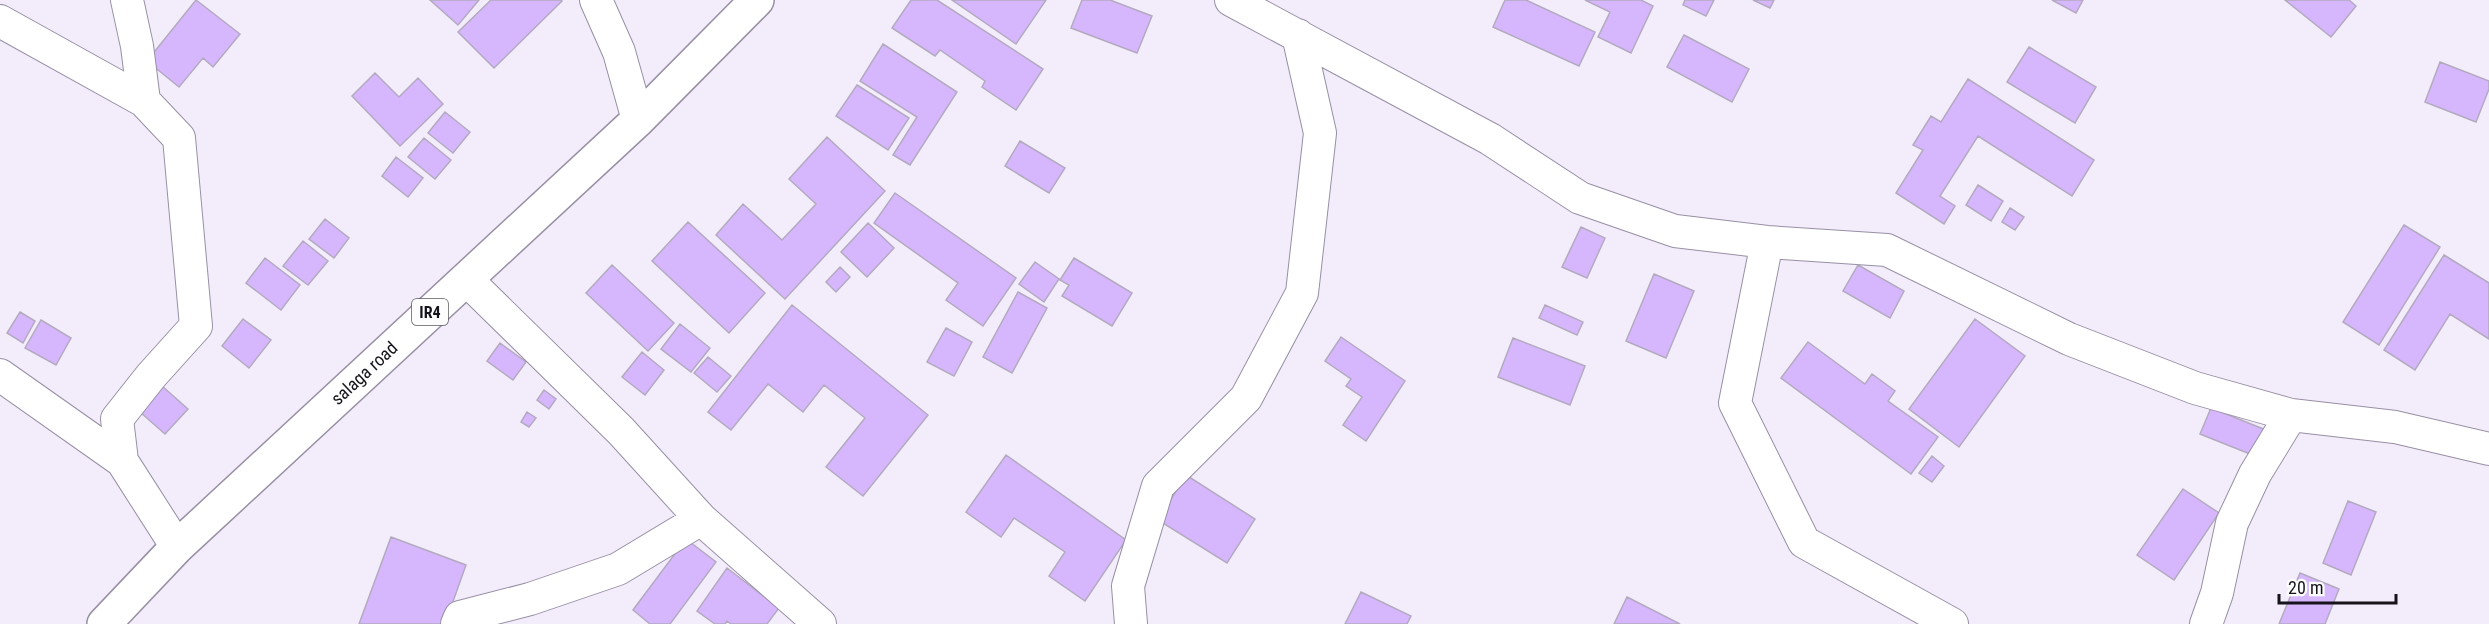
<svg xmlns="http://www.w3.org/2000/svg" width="2489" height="624" font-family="'Roboto Condensed',sans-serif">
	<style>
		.building { fill: #d6b7fe; stroke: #b3aac0; stroke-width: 1.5 }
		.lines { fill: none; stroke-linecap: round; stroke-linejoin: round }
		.minor-casing { stroke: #988fa5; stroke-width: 34 }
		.primary-casing { stroke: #988fa5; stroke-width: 36 }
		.minor { stroke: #fff; stroke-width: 32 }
		.primary { stroke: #fff; stroke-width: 33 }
		.labels { text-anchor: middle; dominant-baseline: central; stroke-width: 4.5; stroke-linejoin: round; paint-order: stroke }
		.shield { fill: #fdfdfd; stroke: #5b595f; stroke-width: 1.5 }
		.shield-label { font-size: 16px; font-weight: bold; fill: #16131b }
		.street-label { font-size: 18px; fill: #16131b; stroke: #fdfdfd }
	</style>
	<rect width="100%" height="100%" fill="#f3edfb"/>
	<!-- building -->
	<path class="building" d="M196 0 240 34 213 67 203 58 179 87 147 61Z
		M430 0H479L458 25Z
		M491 0H561L562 1 494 68 458 32Z
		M911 0H937L1043 69 1016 110 982 87 985 81 940 50 935 56 892 28Z
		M952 0H1046L1016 44Z
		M1082 0H1110L1152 16 1137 53 1071 28Z
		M1505 0H1526L1595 32 1579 66 1493 27Z
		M1585 0H1641L1653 6 1631 53 1598 37 1610 12Z
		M1685 0H1714L1706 16 1683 5Z
		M1753 0H1774L1770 8Z
		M2052 0H2083L2076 13Z
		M2285 0H2349L2356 6 2331 37Z
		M1684 35 1749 69 1732 102 1667 67Z
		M883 44 957 92 910 165 893 155 917 117 860 81Z
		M2029 47 2096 87 2075 123 2007 82Z
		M2440 62 2489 81V89L2476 122 2425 102Z
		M375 73 399 97 418 78 443 104 400 146 352 96Z
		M1968 79 2094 160 2072 196 1978 136 1940 196 1955 206 1944 224 1896 193 1923 150 1913 145 1931 116 1941 122Z
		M857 85 909 118 888 150 836 116Z
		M445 112 470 132 453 153 428 133Z
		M827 137 885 191 785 299 716 235 743 204 782 240 816 204 789 179Z
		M424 138 451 160 435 179 408 157Z
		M1020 141 1065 168 1049 193 1005 166Z
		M396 157 423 178 408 197 382 176Z
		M1978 185 2003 201 1991 221 1966 205Z
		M895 193 1016 278 983 326 946 300 958 283 874 223Z
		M2010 208 2024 217 2015 230 2002 222Z
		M325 219 349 238 334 258 309 239Z
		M688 222 765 293 729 333 652 261Z
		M868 223 894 248 867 277 841 252Z
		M2404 225 2440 247 2379 345 2343 322Z
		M1581 227 1605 238 1587 278 1562 267Z
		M303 241 328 261 308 285 283 266Z
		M2444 255 2489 283V339L2450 314 2415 370 2384 350Z
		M265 258 300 285 281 310 246 283Z
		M1074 258 1132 293 1112 326 1062 296 1069 285 1060 280Z
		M1035 262 1059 279 1044 302 1019 284Z
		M612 265 674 323 648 351 586 293Z
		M1858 265 1904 291 1890 318 1843 291Z
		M840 267 850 277 836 292 826 282Z
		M1654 274 1694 291 1666 358 1626 341Z
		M1018 292 1047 308 1012 373 983 357Z
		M792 305 928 415 863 496 826 467 865 418 824 385 803 412 768 384 731 430 708 412Z
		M1545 305 1583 322 1577 335 1539 318Z
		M20 312 35 321 23 343 7 333Z
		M243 319 271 340 249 368 222 346Z
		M1975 319 2025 356 1959 447 1909 409Z
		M41 320 71 338 56 365 25 348Z
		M680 324 710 348 691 372 661 349Z
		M946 328 972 342 954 376 927 362Z
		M1341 337 1405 381 1366 441 1343 425 1362 397 1346 386 1351 379 1325 361Z
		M1513 338 1585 366 1570 405 1498 377Z
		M1808 342 1865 384 1872 374 1895 391 1888 401 1938 437 1911 474 1781 378Z
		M500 343 526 362 513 380 487 361Z
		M642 352 664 370 645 395 622 377Z
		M708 357 731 376 717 392 694 373Z
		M162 386 188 409 165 434 140 412Z
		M544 390 556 399 549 409 537 400Z
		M2211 408 2266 430 2255 456 2200 434Z
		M527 412 536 418 529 427 521 422Z
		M1006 455 1126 540 1085 601 1049 576 1065 552 1014 518 1001 537 966 512Z
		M1932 456 1944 466 1932 482 1919 473Z
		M1186 475 1255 519 1227 563 1158 520Z
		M2183 489 2219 513 2174 580 2137 555Z
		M2348 501 2376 512 2351 575 2323 563Z
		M391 537 466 565 445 624H359Z
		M686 539 716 562 670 624H650L633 610Z
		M727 568 779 608 767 624H731L727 621 725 624H715L697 611Z
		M2300 573 2339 589 2325 624H2279Z
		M1361 592 1411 616 1407 624H1345Z
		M1627 597 1680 624H1614Z"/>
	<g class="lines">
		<!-- minor casing -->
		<g class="minor-casing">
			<path id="minor" d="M596 0 619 52 638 120
				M1231 0 1490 139 1580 198 1675 231 1767 242 1887 250 2069 339 2195 388 2291 415 2395 427 2489 449
				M0 21 144 101
				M1767 242 1735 403 1804 542 1952 624
				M466 279 621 431 701 519 820 624
				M0 375 122 461 177 547
				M122 461 117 419 151 376 196 326 179 138 144 101 137 46 127 0
				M457 624 460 617 530 599 618 569 701 519
				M1131 624 1128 586 1158 486 1246 398 1302 293 1320 133 1298 35
				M2206 624 2217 593 2232 523 2255 474 2291 415"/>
		</g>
		<!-- primary casing -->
		<g class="primary-casing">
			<path id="primary" d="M104 624 177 547 638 120 757 0"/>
		</g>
		<!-- minor -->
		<use href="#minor" class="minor"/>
		<!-- primary -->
		<use href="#primary" class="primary"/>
	</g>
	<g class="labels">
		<!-- shield labels -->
		<rect class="shield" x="412" y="299" width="36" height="26" rx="4.5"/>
		<g class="shield-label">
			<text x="430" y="312">IR4</text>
		</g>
		<!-- street labels -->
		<g class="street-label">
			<text transform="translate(364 373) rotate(-43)">salaga road</text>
		</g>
	</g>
	<!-- scale -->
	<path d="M2279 594v9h117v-9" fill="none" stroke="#16131b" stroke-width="3"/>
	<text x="2288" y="594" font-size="18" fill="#16131b" stroke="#fdfdfd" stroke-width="4.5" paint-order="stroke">20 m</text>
</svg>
